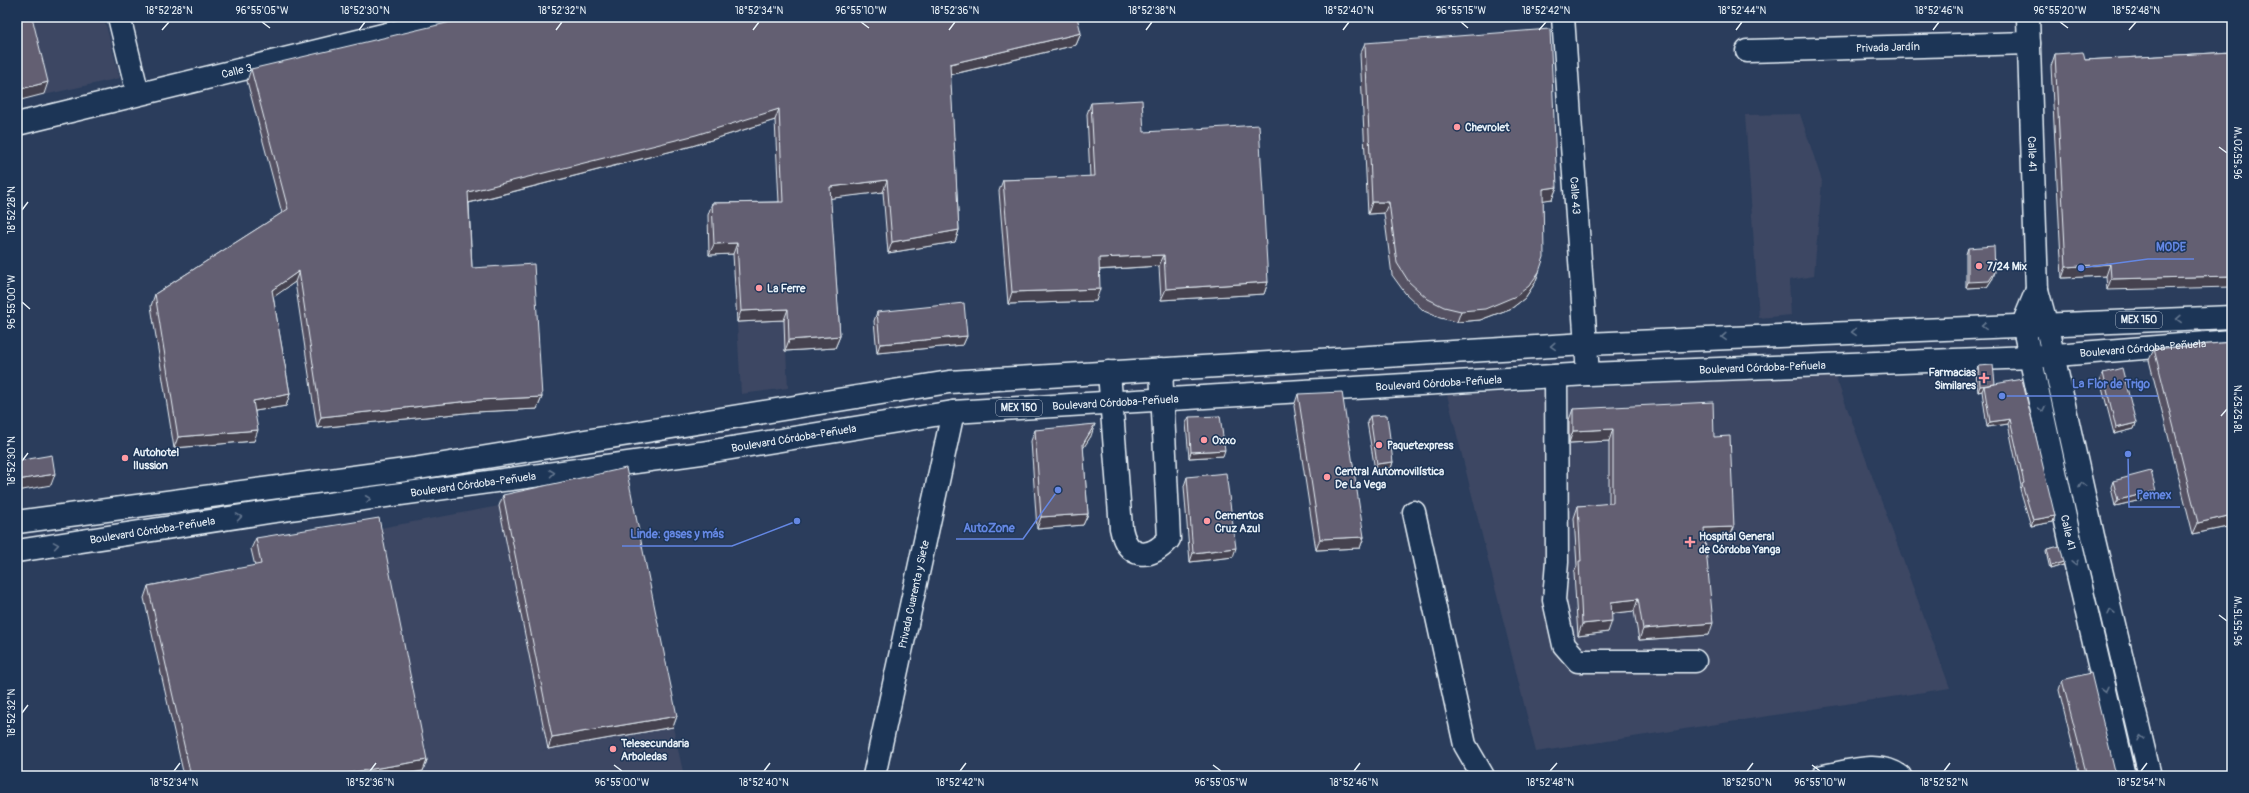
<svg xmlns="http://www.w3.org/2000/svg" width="2249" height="793" font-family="Pangolin,sans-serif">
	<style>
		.built { fill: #3c4763 }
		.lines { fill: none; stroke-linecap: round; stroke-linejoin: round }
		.minor-casing { stroke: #e8f1f8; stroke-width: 25 }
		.major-casing { stroke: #e8f1f8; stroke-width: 25 }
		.minor { stroke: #1d3557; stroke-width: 22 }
		.major { stroke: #1d3557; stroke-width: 22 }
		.wall { fill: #555162; stroke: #e8f1f8 }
		.shaded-wall { fill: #454250; stroke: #e8f1f8 }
		.building { fill: #635e72; stroke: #e8f1f8 }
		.oneway { stroke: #64778f }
		.ticks { fill: none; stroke: #e8f1f8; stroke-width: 1.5 }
		.poi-dot { fill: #ff9aa2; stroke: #1d3557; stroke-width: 1.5 }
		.labels { text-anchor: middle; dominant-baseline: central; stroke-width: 3; stroke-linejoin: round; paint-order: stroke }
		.shield { fill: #1d3557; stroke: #abb9c8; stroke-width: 1 }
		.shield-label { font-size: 10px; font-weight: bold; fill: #e8f1f8 }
		.street-label { font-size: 11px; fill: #e8f1f8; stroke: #1d3557 }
		.poi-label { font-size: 11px; font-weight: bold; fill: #e8f1f8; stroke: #1d3557; text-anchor: start }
		.leader { fill: none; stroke: #6487e3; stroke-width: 1.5 }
		.callout-dot { fill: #6487e3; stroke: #1d3557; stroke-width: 1.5 }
		.callout-label { font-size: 12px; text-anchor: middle; font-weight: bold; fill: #6487e3; stroke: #1d3557; stroke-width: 3; stroke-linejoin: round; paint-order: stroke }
		.neatline { fill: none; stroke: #e8f1f8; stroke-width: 1.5 }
		.ticks-label { font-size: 10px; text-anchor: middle; fill: #e8f1f8 }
	</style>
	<rect width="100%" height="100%" fill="#2b3d5c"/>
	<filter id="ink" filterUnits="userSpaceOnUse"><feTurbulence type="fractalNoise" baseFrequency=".025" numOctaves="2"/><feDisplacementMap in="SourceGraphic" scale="8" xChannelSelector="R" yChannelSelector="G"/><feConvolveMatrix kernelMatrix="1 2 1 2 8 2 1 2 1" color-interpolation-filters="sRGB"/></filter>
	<g filter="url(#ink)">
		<!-- built -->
		<path class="built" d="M17 17H104L120 78 17 101Z
			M1800 114 1822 181 1814 276 1789 280 1791 315 1759 318 1745 115Z
			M779 214 788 388 741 394 733 254 709 255 708 215Z
			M1835 375 1950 688 1536 752 1447 395Z
			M499 506 548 749 538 751 673 727 684 776H423L375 529Z"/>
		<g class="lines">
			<!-- minor casing -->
			<g class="minor-casing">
				<g id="minor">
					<path d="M119 17 138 94"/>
					<path id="s1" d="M1563 17 1588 374"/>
					<path id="s2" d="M2028 17 2037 290 2046 323 2093 536 2150 776"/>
					<path id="s3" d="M1747 51 2029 43"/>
					<path id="s4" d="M17 124 457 17"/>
					<path id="s5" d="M2037 290 2023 324 2070 540 2125 776"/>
					<path d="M1109 372 1121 528C1127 559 1149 561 1169 539L1161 369"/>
					<path d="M1556 376 1557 562 1554 600 1564 645 1578 661H1695"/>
					<path d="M1414 512 1465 745 1483 776"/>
					<path id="s6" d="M874 776 953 412"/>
					<path d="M1823 776C1847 772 1879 760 1900 776"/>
				</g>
			</g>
			<!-- major casing -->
			<g class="major-casing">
				<g id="major">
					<path d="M17 522 413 469 949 382 1586 344 2232 317"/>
					<path id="s7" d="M17 551 269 512 701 453 953 412 1588 374 2031 357 2232 341"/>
				</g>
			</g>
			<!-- minor -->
			<use href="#minor" class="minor"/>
			<!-- major -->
			<use href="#major" class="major"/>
		</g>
		<!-- wall -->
		<path class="wall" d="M1081 33 1076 45 950 75 959 230 955 242 888 253 883 192 830 198 840 336 835 348 785 351 784 320 737 322 733 254 709 255 708 215 712 203 779 202 775 120 692 146 469 203 472 268 542 397 537 409 475 412 317 428 295 282 273 297 290 394 286 406 255 411 254 441 174 448 151 306 155 294 282 213 247 81 251 69Z
			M1365 43 1557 187 1552 199 1543 200 1539 272 1535 283 1525 298 1512 308 1480 320 1457 322 1440 318 1424 311 1405 293 1392 275 1384 213 1368 214 1360 54Z
			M2232 52 2107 290 2106 276 2062 278 2051 66 2055 54 2085 60Z
			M1091 103 1144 132 1268 282 1264 294 1161 300 1159 266 1099 270 1096 301 1008 304 999 191 1003 180 1090 177 1087 114Z
			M1968 248 1993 278 1987 287 1966 288V254Z
			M877 312 967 336 963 345 877 353 874 321Z
			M2232 342V526L2193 534 2149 360 2154 349Z
			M1978 366 1995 384 2055 516 2053 522 2031 526 2020 489 2021 486 2008 424 1987 427 1982 391 1978 392 1976 372Z
			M2103 373 2136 423 2134 429 2114 434 2100 379Z
			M1298 394 1364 537 1360 548 1316 550 1294 406Z
			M1573 409 1714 437 1734 527 1729 539H1705L1709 635 1639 640 1634 611 1612 613 1608 632 1578 636 1574 573 1577 566 1574 518 1578 506 1609 504V441L1569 443V420Z
			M1370 416 1393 462 1391 468 1375 470 1367 422Z
			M1189 417 1223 456 1189 458 1186 423Z
			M1035 430 1091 436 1083 448 1088 514 1083 525 1037 529 1031 441Z
			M1187 477 1233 557 1190 562 1184 486Z
			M2113 481 2154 497 2115 506 2111 487Z
			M503 495 677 716 673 727 548 749 499 506Z
			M256 538 427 760 423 771 394 776H184L144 598 148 586 255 566 251 549Z
			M2047 549 2064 562 2063 565 2050 569 2046 552Z
			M2062 680 2116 776H2080L2059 690Z"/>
		<!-- shaded-wall -->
		<path class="shaded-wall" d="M1081 33 1076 45 945 76 950 64Z
			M48 82 44 94 17 101V90Z
			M779 109 775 120 692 146 464 204 468 192Z
			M887 180 883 192 826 199 830 187Z
			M1557 187 1552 199 1539 201 1543 189Z
			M1372 202H1389L1384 213 1368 214Z
			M959 230 955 242 888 253 892 242Z
			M737 243 733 254 709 255 714 244Z
			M1164 255 1159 266 1095 270 1099 258Z
			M2110 264 2106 276 2062 278 2066 267Z
			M299 271 295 282 268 301 272 290Z
			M1539 272 1535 283 1525 298 1512 308 1480 320 1457 322 1461 311Z
			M1995 272 1993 278 1987 287 1966 288 1968 282Z
			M2232 276V287L2107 290 2111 279Z
			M1268 282 1264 294 1161 300 1166 289Z
			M1100 289 1096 301 1008 304 1012 292Z
			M788 309 784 320 737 322 741 311Z
			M840 336 835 348 785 351 789 340Z
			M967 336 963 345 877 353 880 344Z
			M1995 384 1984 386 1982 391 1978 392 1980 386Z
			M290 394 286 406 249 412 253 401Z
			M542 397 537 409 475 412 317 428 321 417 479 400Z
			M2010 419 2008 424 1987 427 1990 422Z
			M2136 423 2134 429 2114 434 2116 428Z
			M1095 424 1091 436 1079 455 1083 444Z
			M1613 429 1609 441 1569 443 1573 431Z
			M258 430 254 441 174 448 178 437Z
			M1225 450 1223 456 1189 458 1191 452Z
			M1393 462 1391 468 1375 470 1377 464Z
			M55 474 51 485 17 491V480Z
			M2156 491 2154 497 2115 506 2118 500Z
			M1088 514 1083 525 1037 529 1041 517Z
			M2232 515V526L2193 534 2198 523Z
			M2055 516 2053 522 2031 526 2033 520Z
			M1734 527 1729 539H1699L1704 528Z
			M1364 537 1360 548 1316 550 1320 539Z
			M1236 548 1233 557 1190 562 1193 553Z
			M2064 562 2063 565 2050 569 2051 566Z
			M1638 599 1634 611 1607 614 1611 602Z
			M1612 621 1608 632 1578 636 1582 624Z
			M1713 623 1709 635 1639 640 1643 629Z
			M677 716 673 727 548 749 552 737Z
			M427 760 423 771 394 776H331Z"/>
		<!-- building -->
		<path class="building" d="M17 17H32L48 82 17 90Z
			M472 17H1077L1081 33 950 64 959 230 892 242 887 180 830 187 840 336 789 340 788 309 741 311 737 243 714 244 712 203 783 202 779 109 696 135 468 192 472 268 534 264 542 397 479 400 321 417 299 271 272 290 290 394 253 401 258 430 178 437 155 294 288 209 251 69Z
			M1550 29 1557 187 1543 189 1544 257 1539 272 1529 286 1516 296 1485 309 1461 311 1444 307 1428 299 1409 282 1397 263 1389 202H1372L1365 43Z
			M2083 52 2085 60 2232 52V276L2111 279 2110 264 2066 267 2055 54Z
			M1142 100 1144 132 1259 125 1268 282 1166 289 1164 255 1099 258 1100 289 1012 292 1003 180 1095 176 1091 103Z
			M1994 246 1995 272 1989 281 1968 282V248Z
			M964 303 967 336 880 344 877 312Z
			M2232 342V515L2198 523 2154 349Z
			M1993 365 1995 384 1980 386 1978 366Z
			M2122 368 2136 423 2116 428 2103 373Z
			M2022 379 2055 516 2033 520 2022 484 2024 483 2010 419 1990 422 1984 386Z
			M1342 392 1364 537 1320 539 1298 394Z
			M1713 402 1714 437 1730 436 1734 527 1704 528 1713 623 1643 629 1638 599 1611 602 1612 621 1582 624 1579 561H1581L1578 506 1613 503V429L1573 431V409Z
			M1387 415 1393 462 1377 464 1370 416Z
			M1220 416 1225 450 1191 452 1189 417Z
			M1095 424 1083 444 1088 514 1041 517 1035 430Z
			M52 455 55 474 17 480V461Z
			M626 468 677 716 552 737 503 495Z
			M2151 471 2156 491 2118 500 2113 481Z
			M1226 473 1236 548 1193 553 1187 477Z
			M379 518 427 760 331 776H191L148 586 261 564 256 538Z
			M2060 546 2064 562 2051 566 2047 549Z
			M2091 673 2116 776H2087L2062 680Z"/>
		<!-- one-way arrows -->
		<defs><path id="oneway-chevron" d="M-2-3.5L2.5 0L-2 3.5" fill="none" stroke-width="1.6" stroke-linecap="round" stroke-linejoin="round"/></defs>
		<g class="oneway">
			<use href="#oneway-chevron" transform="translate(2179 319) rotate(178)"/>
			<use href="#oneway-chevron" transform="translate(1984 326) rotate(177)"/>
			<use href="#oneway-chevron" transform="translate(1854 332) rotate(177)"/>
			<use href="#oneway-chevron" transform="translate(1724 337) rotate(177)"/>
			<use href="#oneway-chevron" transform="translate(1553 346) rotate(177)"/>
			<use href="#oneway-chevron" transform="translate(2042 409) rotate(78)"/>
			<use href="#oneway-chevron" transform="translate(552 473) rotate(-8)"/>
			<use href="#oneway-chevron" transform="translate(2082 485) rotate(-102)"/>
			<use href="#oneway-chevron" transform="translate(368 499) rotate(-8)"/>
			<use href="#oneway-chevron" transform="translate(239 517) rotate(-9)"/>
			<use href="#oneway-chevron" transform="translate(56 545) rotate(-9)"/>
			<use href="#oneway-chevron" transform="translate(2075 563) rotate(77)"/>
			<use href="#oneway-chevron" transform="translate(2111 612) rotate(-103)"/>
			<use href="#oneway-chevron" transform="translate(2105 690) rotate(77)"/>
			<use href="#oneway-chevron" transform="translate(2141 738) rotate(-103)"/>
		</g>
	</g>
	<!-- ticks -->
	<path class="ticks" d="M262 22 270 28M861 22 869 28M1461 22 1468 28M2060 22 2068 28M162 30 169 22M359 30 365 22M556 30 562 22M753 30 759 22M949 30 955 22M1146 30 1152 22M1343 30 1349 22M1539 30 1546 22M1736 30 1742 22M1933 30 1939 22M2129 30 2136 22M2219 147 2227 153M22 210 28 202M22 302 30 309M2221 416 2227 409M22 461 28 453M2219 615 2227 621M22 713 28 705M614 765 622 771M1213 765 1221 771M1812 765 1820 771M174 771 180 763M370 771 376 763M764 771 770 763M960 771 966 763M1354 771 1360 763M1550 771 1557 763M1747 771 1753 763M1944 771 1950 763M2141 771 2147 763"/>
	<!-- markers -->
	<g class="poi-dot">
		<circle cx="1457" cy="127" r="4"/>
		<circle cx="1979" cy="266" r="4"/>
		<circle cx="759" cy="288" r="4"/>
		<path d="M1982 372h4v4h4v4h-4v4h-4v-4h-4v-4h4z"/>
		<circle cx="1204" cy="440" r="4"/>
		<circle cx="1379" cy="445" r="4"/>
		<circle cx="125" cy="458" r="4"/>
		<circle cx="1327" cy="477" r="4"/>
		<circle cx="1207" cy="521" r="4"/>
		<path d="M1688 536h4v4h4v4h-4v4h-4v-4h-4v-4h4z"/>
		<circle cx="613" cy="749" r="4"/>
	</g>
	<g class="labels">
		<!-- shield labels -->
		<g class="shield">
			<rect x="2116" y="312" width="46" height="16" rx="3"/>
			<rect x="996" y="400" width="46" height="16" rx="3"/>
		</g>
		<g class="shield-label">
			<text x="2139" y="320">MEX 150</text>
			<text x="1019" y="408">MEX 150</text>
		</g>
		<!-- street labels -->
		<g class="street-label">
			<text stroke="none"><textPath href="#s3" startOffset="141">Privada Jardín</textPath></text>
			<text stroke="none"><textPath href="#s4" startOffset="226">Calle 3</textPath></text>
			<text stroke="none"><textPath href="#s2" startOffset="137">Calle 41</textPath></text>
			<text stroke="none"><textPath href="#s1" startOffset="179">Calle 43</textPath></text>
			<text stroke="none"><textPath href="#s7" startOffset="2138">Boulevard Córdoba-Peñuela</textPath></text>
			<text stroke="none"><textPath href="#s7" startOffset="1757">Boulevard Córdoba-Peñuela</textPath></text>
			<text stroke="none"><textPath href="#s7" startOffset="1433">Boulevard Córdoba-Peñuela</textPath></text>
			<text stroke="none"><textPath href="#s7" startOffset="1109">Boulevard Córdoba-Peñuela</textPath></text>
			<text stroke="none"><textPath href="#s7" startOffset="785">Boulevard Córdoba-Peñuela</textPath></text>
			<text stroke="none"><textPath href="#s7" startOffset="461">Boulevard Córdoba-Peñuela</textPath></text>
			<text stroke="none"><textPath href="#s7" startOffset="137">Boulevard Córdoba-Peñuela</textPath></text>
			<text stroke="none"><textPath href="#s5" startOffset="250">Calle 41</textPath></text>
			<text stroke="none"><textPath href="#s6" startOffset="186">Privada Cuarenta y Siete</textPath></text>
		</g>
		<!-- poi labels -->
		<g class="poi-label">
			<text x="1465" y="127">Chevrolet</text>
			<text x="1987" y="266">7/24 Mix</text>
			<text x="767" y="288">La Ferre</text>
			<text x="1976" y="372" text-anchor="end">Farmacias<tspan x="1976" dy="13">Similares</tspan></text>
			<text x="1212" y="440">Oxxo</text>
			<text x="1387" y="445">Paquetexpress</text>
			<text x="133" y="452">Autohotel<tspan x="133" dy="13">Ilussion</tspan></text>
			<text x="1335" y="471">Central Automovilística<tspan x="1335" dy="13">De La Vega</tspan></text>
			<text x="1215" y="515">Cementos<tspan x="1215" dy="13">Cruz Azul</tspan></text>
			<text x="1699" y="536">Hospital General<tspan x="1699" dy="13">de Córdoba Yanga</tspan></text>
			<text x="621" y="743">Telesecundaria<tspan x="621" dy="13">Arboledas</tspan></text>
		</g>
	</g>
	<!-- callouts -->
	<path class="leader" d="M2081 268L2148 259H2194M2002 396L2064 396H2158M2128 454L2129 507H2180M1058 490L1023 539H956M797 521L732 546H622"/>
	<g class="callout-dot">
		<circle cx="2081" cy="268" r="4"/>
		<circle cx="2002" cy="396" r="4"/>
		<circle cx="2128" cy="454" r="4"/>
		<circle cx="1058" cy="490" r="4"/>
		<circle cx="797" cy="521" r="4"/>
	</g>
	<g class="callout-label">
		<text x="2171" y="251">MODE</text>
		<text x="2111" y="388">La Flor de Trigo</text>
		<text x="2154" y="499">Pemex</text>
		<text x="989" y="532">AutoZone</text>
		<text x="677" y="538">Linde: gases y más</text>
	</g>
	<!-- margin -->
	<rect width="2249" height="793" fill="none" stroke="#1d3557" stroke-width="44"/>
	<rect x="22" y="22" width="2205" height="749" class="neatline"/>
	<g class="ticks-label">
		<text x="169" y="14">18°52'28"N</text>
		<text x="262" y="14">96°55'05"W</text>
		<text x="365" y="14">18°52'30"N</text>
		<text x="562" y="14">18°52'32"N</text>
		<text x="759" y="14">18°52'34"N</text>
		<text x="861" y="14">96°55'10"W</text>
		<text x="955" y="14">18°52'36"N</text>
		<text x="1152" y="14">18°52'38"N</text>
		<text x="1349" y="14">18°52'40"N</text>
		<text x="1461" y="14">96°55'15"W</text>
		<text x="1546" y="14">18°52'42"N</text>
		<text x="1742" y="14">18°52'44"N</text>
		<text x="1939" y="14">18°52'46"N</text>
		<text x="2060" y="14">96°55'20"W</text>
		<text x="2136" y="14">18°52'48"N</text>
		<text transform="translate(2238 153) rotate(-90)" y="4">96°55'20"W</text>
		<text transform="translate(11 210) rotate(-90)" y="4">18°52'28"N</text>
		<text transform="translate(11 302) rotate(-90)" y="4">96°55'00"W</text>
		<text transform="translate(2238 409) rotate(-90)" y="4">18°52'52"N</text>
		<text transform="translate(11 461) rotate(-90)" y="4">18°52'30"N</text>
		<text transform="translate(2238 621) rotate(-90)" y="4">96°55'15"W</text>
		<text transform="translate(11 713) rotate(-90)" y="4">18°52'32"N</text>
		<text x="174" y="786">18°52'34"N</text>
		<text x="370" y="786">18°52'36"N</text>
		<text x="622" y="786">96°55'00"W</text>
		<text x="764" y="786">18°52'40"N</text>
		<text x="960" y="786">18°52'42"N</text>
		<text x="1221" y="786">96°55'05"W</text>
		<text x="1354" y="786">18°52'46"N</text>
		<text x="1550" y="786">18°52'48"N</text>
		<text x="1747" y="786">18°52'50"N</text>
		<text x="1820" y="786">96°55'10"W</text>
		<text x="1944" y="786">18°52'52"N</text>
		<text x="2141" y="786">18°52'54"N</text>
	</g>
</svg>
